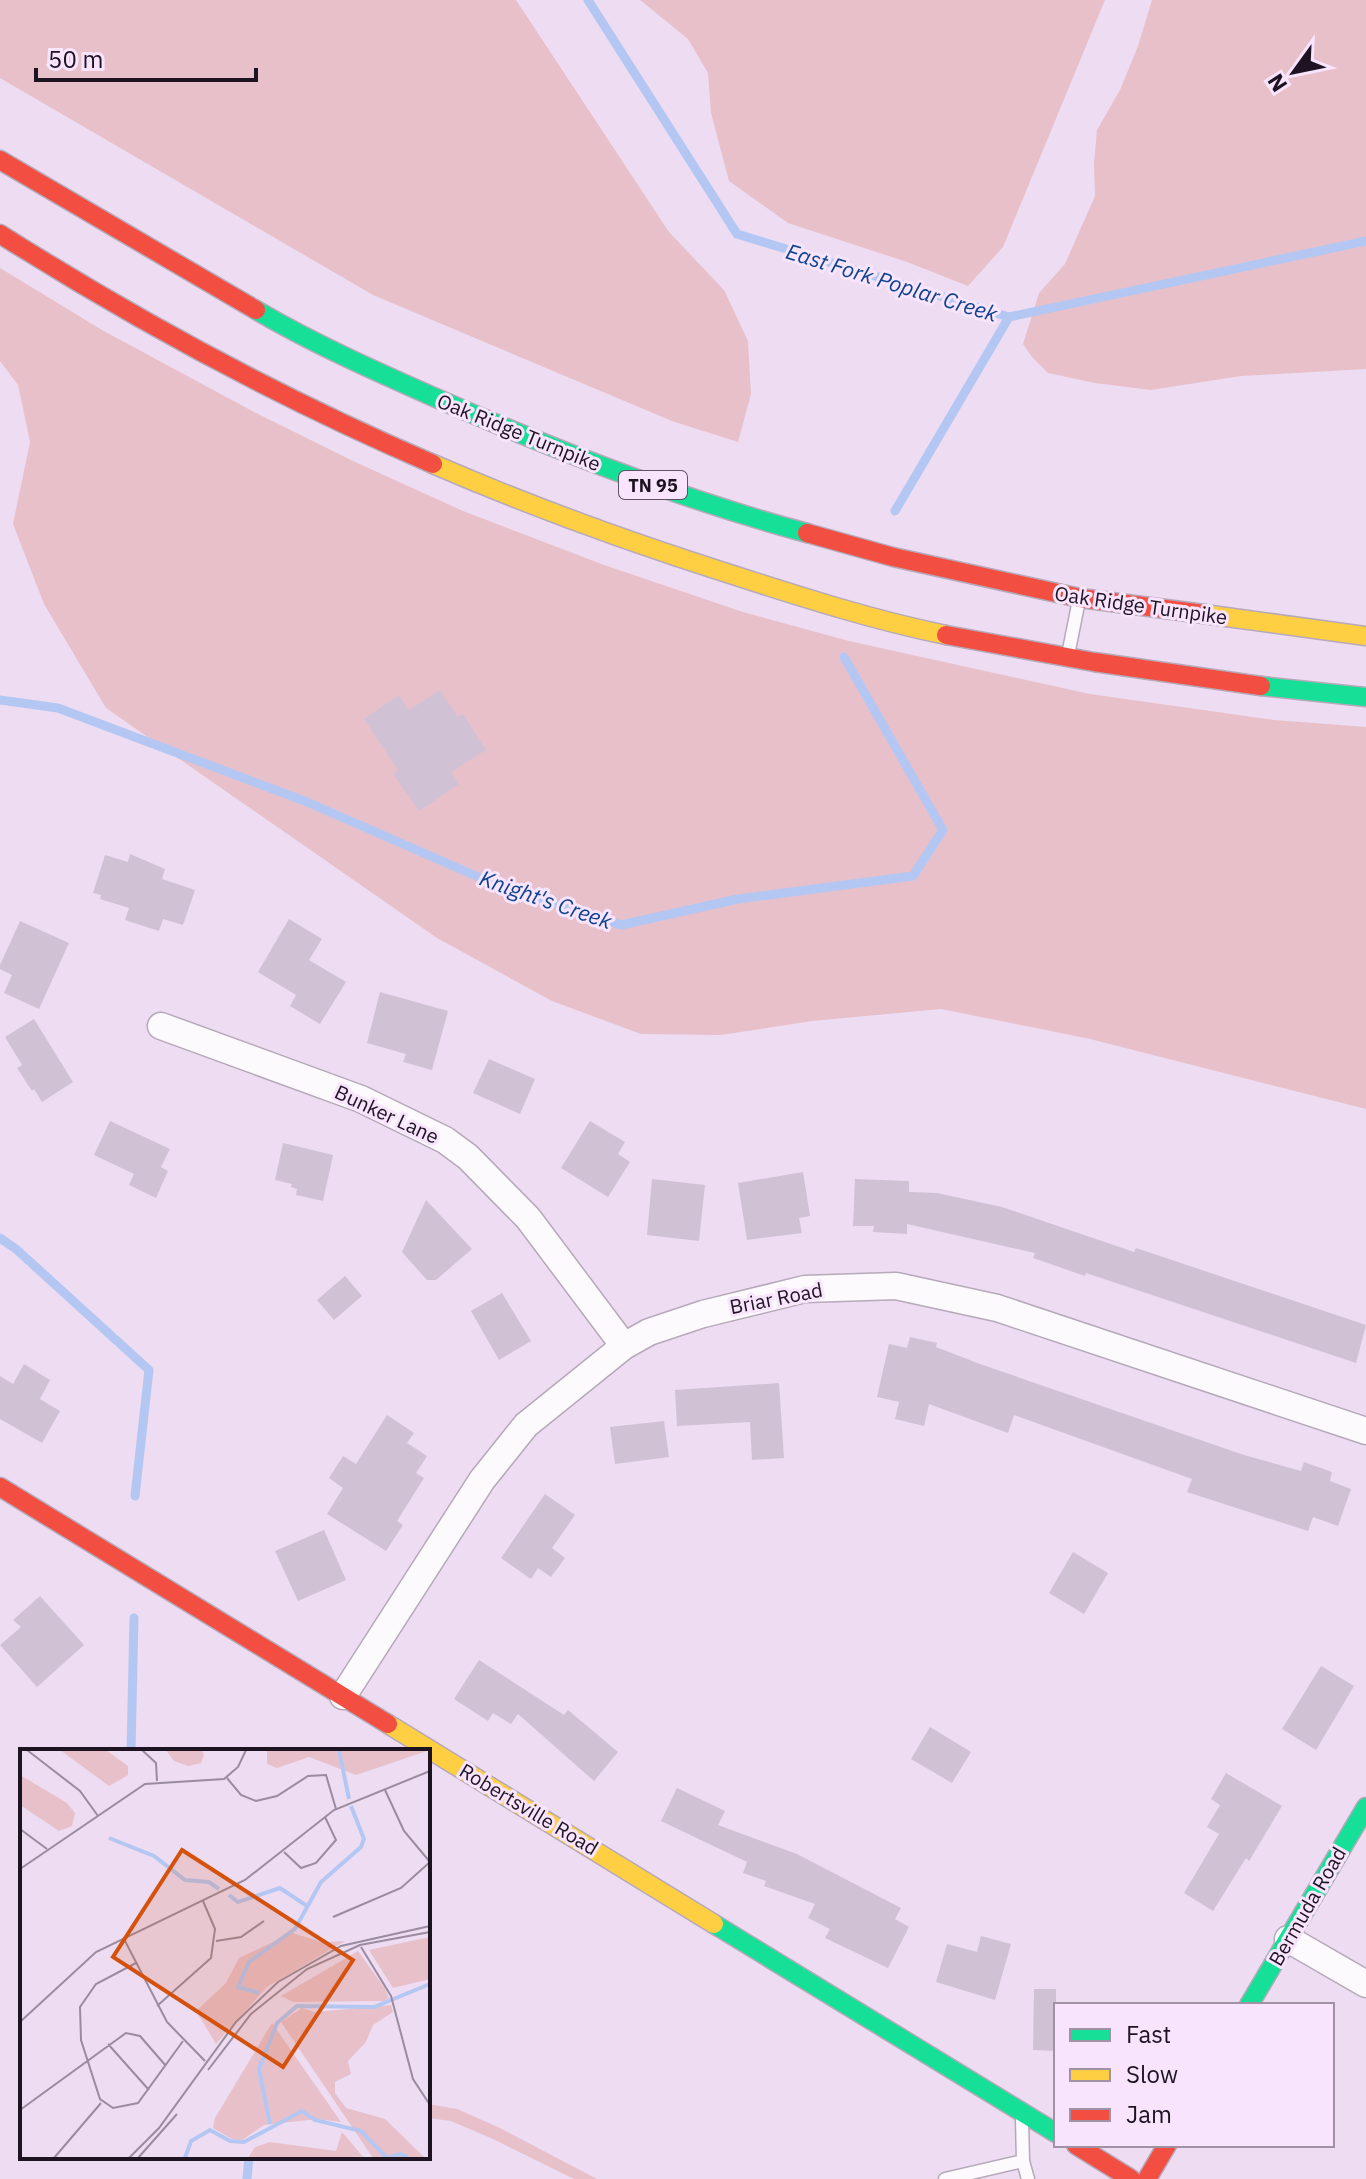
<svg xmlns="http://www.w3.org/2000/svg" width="1366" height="2179" font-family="'IBM Plex Sans',sans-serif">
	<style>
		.green { fill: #e8c0ca }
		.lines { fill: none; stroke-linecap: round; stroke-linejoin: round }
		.stream { stroke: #b4c7f3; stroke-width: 9 }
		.building { fill: #d0c2d4 }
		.lane-casing { stroke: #b6a9b9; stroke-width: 15 }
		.street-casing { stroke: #b6a9b9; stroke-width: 29 }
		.fast-casing { stroke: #b6a9b9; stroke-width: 21 }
		.slow-casing { stroke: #b6a9b9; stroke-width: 21 }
		.jam-casing { stroke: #b6a9b9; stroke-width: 21 }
		.lane { stroke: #fcfafd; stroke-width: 12 }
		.street { stroke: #fcfafd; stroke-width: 26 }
		.fast { stroke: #16e098; stroke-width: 18 }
		.slow { stroke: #ffcf43; stroke-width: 18 }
		.jam { stroke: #f24e42; stroke-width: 18 }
		.labels { text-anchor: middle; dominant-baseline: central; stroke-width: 6; stroke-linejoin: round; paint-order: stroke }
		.shield { fill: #f8e5fd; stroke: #5f5263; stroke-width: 2 }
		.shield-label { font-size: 18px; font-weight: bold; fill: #1e1321 }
		.street-label { font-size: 20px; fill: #1e1321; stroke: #f8e5fd }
		.water-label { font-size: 22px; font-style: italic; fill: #0e428e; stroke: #f8e5fd }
		.inset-river { fill: none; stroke: #b4c7f3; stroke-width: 4 }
		.inset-road { fill: none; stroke: #9a8c9e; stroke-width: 2 }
		.view { fill: #d4520e; fill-opacity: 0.15; stroke: #d4520e; stroke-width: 4 }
		.inset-edge { fill: none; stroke: #1e1321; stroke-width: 4 }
	</style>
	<rect width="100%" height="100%" fill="#eddcf2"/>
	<!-- green -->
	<path class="green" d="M0 0H516L669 232 724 290 748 341 751 394 738 442 672 421 373 295 0 78Z
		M640 0H1105L1003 247 968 286 907 262 788 223 729 181 711 113 708 73 688 39Z
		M1152 0H1366V369L1241 376 1151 390 1095 383 1048 373 1032 357 1023 344 1039 293 1065 264 1095 196 1094 164 1097 130 1120 90 1138 46Z
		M0 268 102 330 254 412 353 461 463 511 604 565 743 612 849 641 1090 694 1274 720 1366 727V1109L1090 1039 941 1009 812 1021 721 1035 641 1034 552 1001 437 938 106 708 44 604 13 524 30 442 18 385 0 361Z
		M428 2104 457 2109 500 2128 597 2179H574L493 2139 451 2121 428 2118Z"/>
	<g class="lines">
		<!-- stream -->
		<path class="stream" d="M588 0 737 234 1009 317 1366 241
			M895 511 1009 317
			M0 700 58 708 307 802 492 883 621 925 738 899 913 876 943 830 844 657
			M0 1238 16 1249 149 1370 135 1496
			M131 1751 134 1618
			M247 2179 249 2157"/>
	</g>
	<!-- building -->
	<path class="building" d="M440 690 458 717 463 714 486 750 451 772 459 784 419 811 393 774 398 770 364 719 399 695 409 710Z
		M130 854 165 869 162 879 195 890 183 925 163 919 159 931 125 920 129 908 100 899 101 895 93 893 105 855 128 862Z
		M289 919 322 939 309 960 346 982 320 1024 290 1006 296 995 258 972Z
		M20 921 69 943 39 1009 4 993 12 975 0 969V965Z
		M380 992 448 1011 432 1070 403 1062 406 1054 367 1043Z
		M34 1019 73 1082 42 1102 34 1089 32 1091 17 1068 22 1065 5 1037Z
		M489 1059 535 1079 520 1114 473 1093Z
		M110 1121 170 1149 161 1167 168 1171 156 1198 129 1185 134 1174 94 1155Z
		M590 1121 625 1142 618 1154 630 1162 608 1197 561 1168Z
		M283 1143 333 1155 323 1201 296 1195 297 1189 291 1187 292 1184 275 1180Z
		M803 1172 810 1216 799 1218 802 1233 747 1240 738 1183Z
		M652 1179 705 1185 699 1241 647 1235Z
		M855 1179 909 1181V1192L937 1193 1002 1207 1134 1252 1136 1248 1366 1325 1356 1363 1086 1273 1085 1276 1033 1258 1035 1253 907 1224V1234L873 1232 874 1226H853Z
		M426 1200 472 1249 436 1280H427L402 1252Z
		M345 1276 362 1296 334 1320 317 1300Z
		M502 1293 531 1341 499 1360 471 1311Z
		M910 1337 937 1343 936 1347 980 1364 1244 1455 1301 1471 1304 1462 1332 1472 1330 1481 1351 1489 1338 1526 1313 1517 1308 1531 1187 1492 1192 1479 1014 1415 1008 1433 929 1404 924 1426 895 1419 899 1402 877 1397 889 1344 907 1348Z
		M24 1364 50 1380 40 1399 60 1411 42 1443 0 1419V1376L13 1384Z
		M779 1383 784 1458 752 1460 750 1422 677 1426 675 1390Z
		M387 1415 414 1433 407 1443 427 1456 416 1473 424 1478 397 1521 403 1525 386 1551 327 1514 343 1488 329 1478 343 1456 356 1464Z
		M664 1421 669 1457 615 1464 610 1427Z
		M545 1494 575 1515 552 1548 565 1558 551 1577 538 1568 531 1579 501 1558Z
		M324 1530 346 1580 298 1601 275 1551Z
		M1073 1552 1108 1573 1084 1614 1049 1593Z
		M40 1596 84 1645 37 1687 0 1645 21 1627 13 1620Z
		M479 1660 564 1715 568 1710 618 1752 594 1781 518 1714 511 1724 493 1713 488 1721 454 1699Z
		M1321 1666 1354 1686 1316 1750 1282 1729Z
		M930 1727 971 1752 952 1783 911 1759Z
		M1226 1773 1282 1806 1249 1861 1246 1858 1213 1911 1184 1893 1219 1834 1207 1827 1220 1805 1211 1799Z
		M677 1788 725 1811 718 1825 797 1854 901 1908 895 1919 909 1927 888 1968 825 1938 830 1929 808 1918 815 1904 764 1886 766 1881 743 1873 747 1862 661 1821Z
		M981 1936 1011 1944 995 2000 936 1982 947 1944 977 1952Z
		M1034 1989H1056V2051L1033 2050Z"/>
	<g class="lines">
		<!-- lane casing -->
		<g class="lane-casing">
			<path id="lane" d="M1069 650 1078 605
				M1022 2119 1023 2161 1028 2179
				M945 2179 1023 2161"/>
		</g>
		<!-- street casing -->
		<g class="street-casing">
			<path id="street" d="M161 1026 361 1099 445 1140 468 1157 528 1218 624 1346
				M343 1696 482 1480 526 1425 624 1346 649 1332 703 1314 805 1289 896 1286 997 1308 1366 1431
				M1288 1939 1366 1984"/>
		</g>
		<!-- fast casing -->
		<g class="fast-casing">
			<path id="fast" d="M256 310C314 344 375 371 436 398 557 451 680 499 807 533
				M1261 686 1366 697
				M714 1924 1056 2133
				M1249 2005 1366 1807"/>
		</g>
		<!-- slow casing -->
		<g class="slow-casing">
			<path id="slow" d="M433 464C530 506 629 542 730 574 801 597 873 620 946 635
				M1204 614 1366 636
				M388 1724 714 1924"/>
		</g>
		<!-- jam casing -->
		<g class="jam-casing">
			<path id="jam" d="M0 160 256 310
				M0 234C139 322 282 399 433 464
				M807 533 893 557 1080 598 1204 614
				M946 635 1094 662 1261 686
				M0 1487 388 1724
				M1076 2145 1131 2179
				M1147 2179 1167 2145"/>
		</g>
		<!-- lane -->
		<use href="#lane" class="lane"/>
		<!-- street -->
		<use href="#street" class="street"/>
		<!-- fast -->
		<use href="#fast" class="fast"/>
		<!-- slow -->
		<use href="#slow" class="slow"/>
		<!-- jam -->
		<use href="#jam" class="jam"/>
	</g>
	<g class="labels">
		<!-- shield labels -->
		<rect class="shield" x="619" y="471" width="68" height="28" rx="6"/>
		<g class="shield-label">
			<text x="653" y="485">TN 95</text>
		</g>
		<!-- street labels -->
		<g class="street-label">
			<text transform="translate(519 432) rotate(22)">Oak Ridge Turnpike</text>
			<text transform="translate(1141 605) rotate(8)">Oak Ridge Turnpike</text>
			<text transform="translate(387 1114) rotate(25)">Bunker Lane</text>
			<text transform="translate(776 1298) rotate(-11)">Briar Road</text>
			<text transform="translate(529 1809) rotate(31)">Robertsville Road</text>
			<text transform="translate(1307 1906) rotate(-60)">Bermuda Road</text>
		</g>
		<!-- water labels -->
		<g class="water-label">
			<text transform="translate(892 282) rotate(17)">East Fork Poplar Creek</text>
			<text transform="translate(546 899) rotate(19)">Knight's Creek</text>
		</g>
	</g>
	<!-- overview -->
	<g transform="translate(20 1749)">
		<rect width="410" height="410" fill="#eddcf2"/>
		<path d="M40 1H86L108 17V26L89 37ZM146 1H182L184 6 181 14 168 17 154 12ZM247 1H410L336 26 289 8 257 19 247 15ZM0 26 47 54 55 64 52 77 39 82 0 56ZM272 184 302 193 325 192 247 238 196 295 176 262 206 234 219 209ZM410 188V230L373 239 349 201ZM338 202 364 238 369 249 364 252 273 253 261 247ZM371 256 373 263 353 276 346 293 328 312 331 325 315 333V344L326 359 365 370 405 409H353L261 273 282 259 295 263ZM252 274 321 373 297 370 244 376 222 391 212 390 193 379 195 369ZM322 383 344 409H228L235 398 250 393 316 402Z" fill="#e8c0ca"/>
		<path class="inset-river" d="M319 1 329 50M89 89 134 107 165 131 189 133 199 140M209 146 218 153 260 139 287 157M239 244 218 238 229 213 275 180 301 133 341 98 344 90 331 57M250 375 239 320 257 274 277 257 354 258 410 235M165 409 171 392 190 381 210 392 224 393 282 362 295 371 341 382 367 409 381 405 388 409"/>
		<path class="inset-road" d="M7 1 60 42 78 67M122 1 136 14 137 32M207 29 221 46 236 52 257 47 288 27 306 26 316 60M365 41 384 82 410 113M0 80 27 100M264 103 281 119 296 114 316 91 305 68M0 120 125 35 204 30 218 18 226 1M313 168 381 139 410 113M104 190 147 273 185 312M196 192 221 188 244 172M341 198 371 247 393 330 410 356M116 214 76 235 60 258 61 291 80 350 93 359 118 354 163 292M137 257 191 209 195 180 183 152M0 273 76 203 225 131 314 61 410 22M88 295 129 341M188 321 231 265 287 220 340 196 410 183M0 361 106 284 120 287 146 317M34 409 81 354M109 409 139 379 216 273 258 233 321 197 410 177M118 409 157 365"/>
		<path class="view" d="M162 101 333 211 263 318 93 208Z"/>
		<rect width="410" height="410" class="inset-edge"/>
	</g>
	<!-- legend -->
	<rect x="1054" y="2003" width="280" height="144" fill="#f8e5fd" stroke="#a191a5" stroke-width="2"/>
	<rect x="1070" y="2029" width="40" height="12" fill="#16e098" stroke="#a191a5" stroke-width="2"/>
	<text x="1126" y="2043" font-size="24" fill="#1e1321">Fast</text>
	<rect x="1070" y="2069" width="40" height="12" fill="#ffcf43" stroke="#a191a5" stroke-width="2"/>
	<text x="1126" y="2083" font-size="24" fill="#1e1321">Slow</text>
	<rect x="1070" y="2109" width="40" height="12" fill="#f24e42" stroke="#a191a5" stroke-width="2"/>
	<text x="1126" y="2123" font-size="24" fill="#1e1321">Jam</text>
	<!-- north arrow -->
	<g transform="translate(1294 72) rotate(237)" stroke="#f8e5fd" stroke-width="6" paint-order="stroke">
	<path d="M0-6L14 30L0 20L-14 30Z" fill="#1e1321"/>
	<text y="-12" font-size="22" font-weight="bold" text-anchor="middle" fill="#1e1321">N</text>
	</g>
	<!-- scale -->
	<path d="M36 68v12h220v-12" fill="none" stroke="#1e1321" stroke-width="4"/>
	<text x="48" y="68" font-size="24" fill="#1e1321" stroke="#f8e5fd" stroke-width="6" paint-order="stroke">50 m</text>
</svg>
